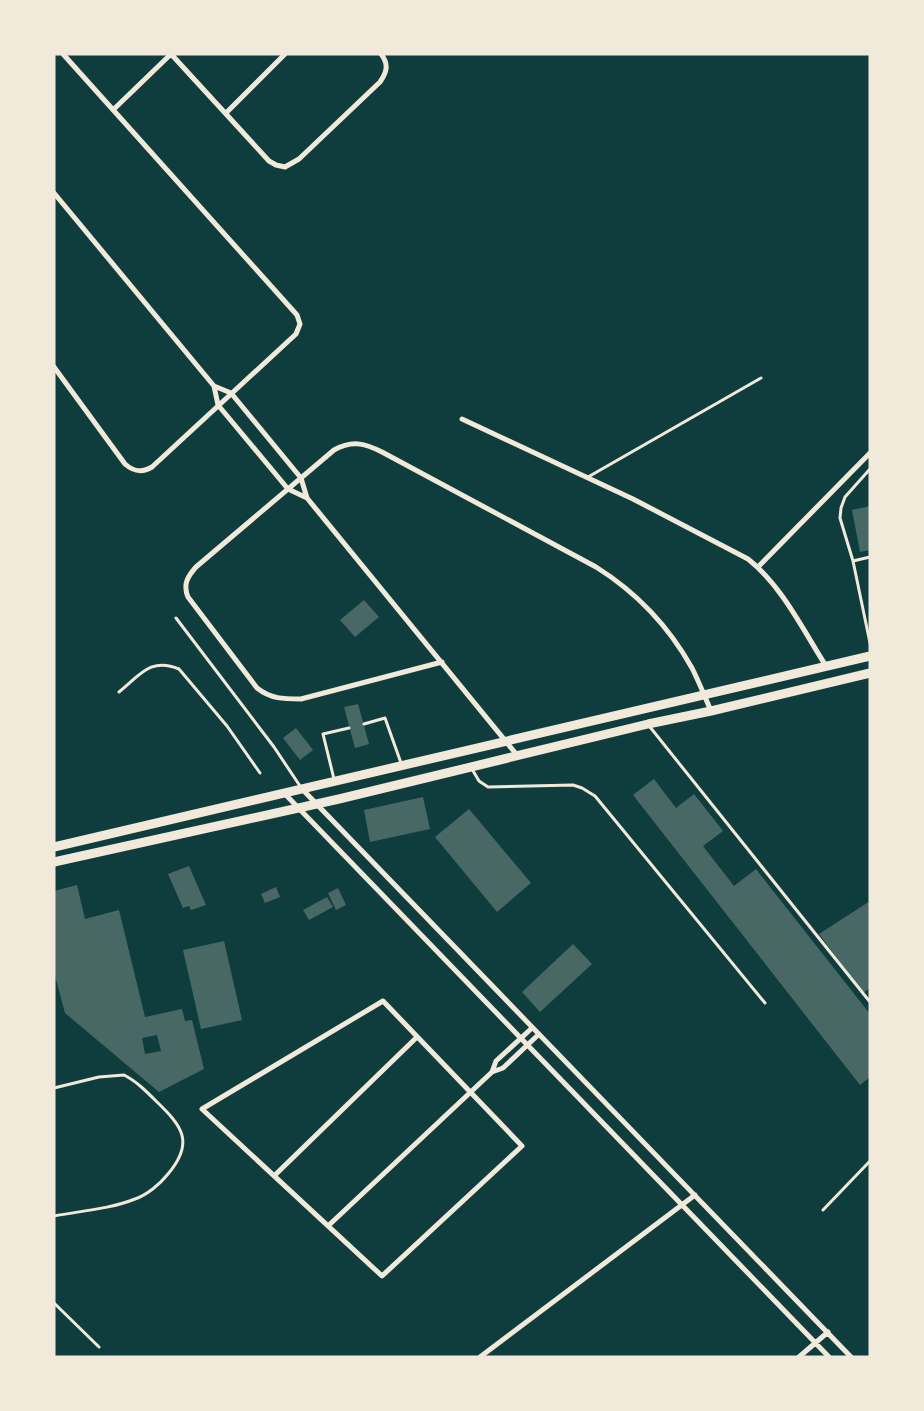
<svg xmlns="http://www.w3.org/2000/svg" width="924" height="1411" font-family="Georgia,serif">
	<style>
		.building { fill: #486865; fill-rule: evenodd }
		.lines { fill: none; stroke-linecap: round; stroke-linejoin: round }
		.service { stroke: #f1e9da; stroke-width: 3 }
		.minor { stroke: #f1e9da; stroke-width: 5 }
		.trunk { stroke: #f1e9da; stroke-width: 9 }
	</style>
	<rect width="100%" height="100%" fill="#0f3d3e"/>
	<!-- building -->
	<path class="building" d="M870 506V550L860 552 852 510Z
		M364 600 379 617 355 637 340 620Z
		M358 704 369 744 355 748 344 707Z
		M296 728 313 750 300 760 283 738Z
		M654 779 676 808 694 794 723 831 703 846 734 886 756 869 870 1014V1077L860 1085 633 795Z
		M423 797 430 829 370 842 364 810Z
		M469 809 531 883 497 912 435 837Z
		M189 866 206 905 191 910 189 906 183 908 168 874Z
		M77 885 85 919 119 910 145 1017 182 1009 185 1021 192 1020 204 1069 159 1092 65 1013 54 972V891ZM157 1035 161 1051 145 1054 142 1038Z
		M276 887 280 897 265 903 261 894Z
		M338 888 346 905 336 910 328 893Z
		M327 897 333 907 309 920 303 910Z
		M870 901V988L863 993 819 934Z
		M224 941 242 1020 201 1029 183 950Z
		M573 944 592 964 540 1012 522 992Z"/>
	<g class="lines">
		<!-- service -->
		<path class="service" d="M870 469 845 497 841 508 840 518 853 561 870 643
			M588 477 761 378
			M853 561 870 557
			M176 618 274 747 300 786
			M119 692C140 675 151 657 179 669L227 726 260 773
			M364 724 385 718 401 763
			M650 727 870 1002
			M472 769 479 781 488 787 573 785 582 788 595 796 765 1003
			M334 779 323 734 349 728
			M54 1088 99 1077 124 1075C136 1081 146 1091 156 1101 182 1126 195 1142 168 1174 160 1184 147 1195 135 1199 110 1209 80 1211 54 1216
			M823 1210 870 1161
			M54 1303 99 1347"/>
		<!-- minor -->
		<path class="minor" d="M171 54 269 161 276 165 285 167 299 159 380 82C387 72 389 64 381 54
			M113 110 171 54
			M227 112 285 54
			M54 193 214 386 231 393 301 478 307 498 517 755
			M54 367 125 464C134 472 142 473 152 467L296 334 300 324 297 315 63 54
			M214 386 218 405 288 489 307 498
			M462 419 633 499 748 559C782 586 803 630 826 666
			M758 567 870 453
			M442 662 301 699C283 699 271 699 257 688L188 597C183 585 187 577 196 567L334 450C352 440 364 443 382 452L596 567C636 592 669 627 692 668 699 682 705 697 711 711
			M302 789 851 1357
			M284 793 829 1357
			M383 1001 522 1146 382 1276 202 1109Z
			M492 1072 503 1068 538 1035
			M274 1176 417 1037
			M328 1226 492 1072 496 1061 532 1028
			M480 1357 695 1195
			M799 1357 828 1332"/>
		<!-- trunk -->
		<path class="trunk" d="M54 847 870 656
			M54 862 339 799 648 724 711 711 870 673"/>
	</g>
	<!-- border -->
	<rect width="924" height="1411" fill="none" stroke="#f1e9da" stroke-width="111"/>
</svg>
